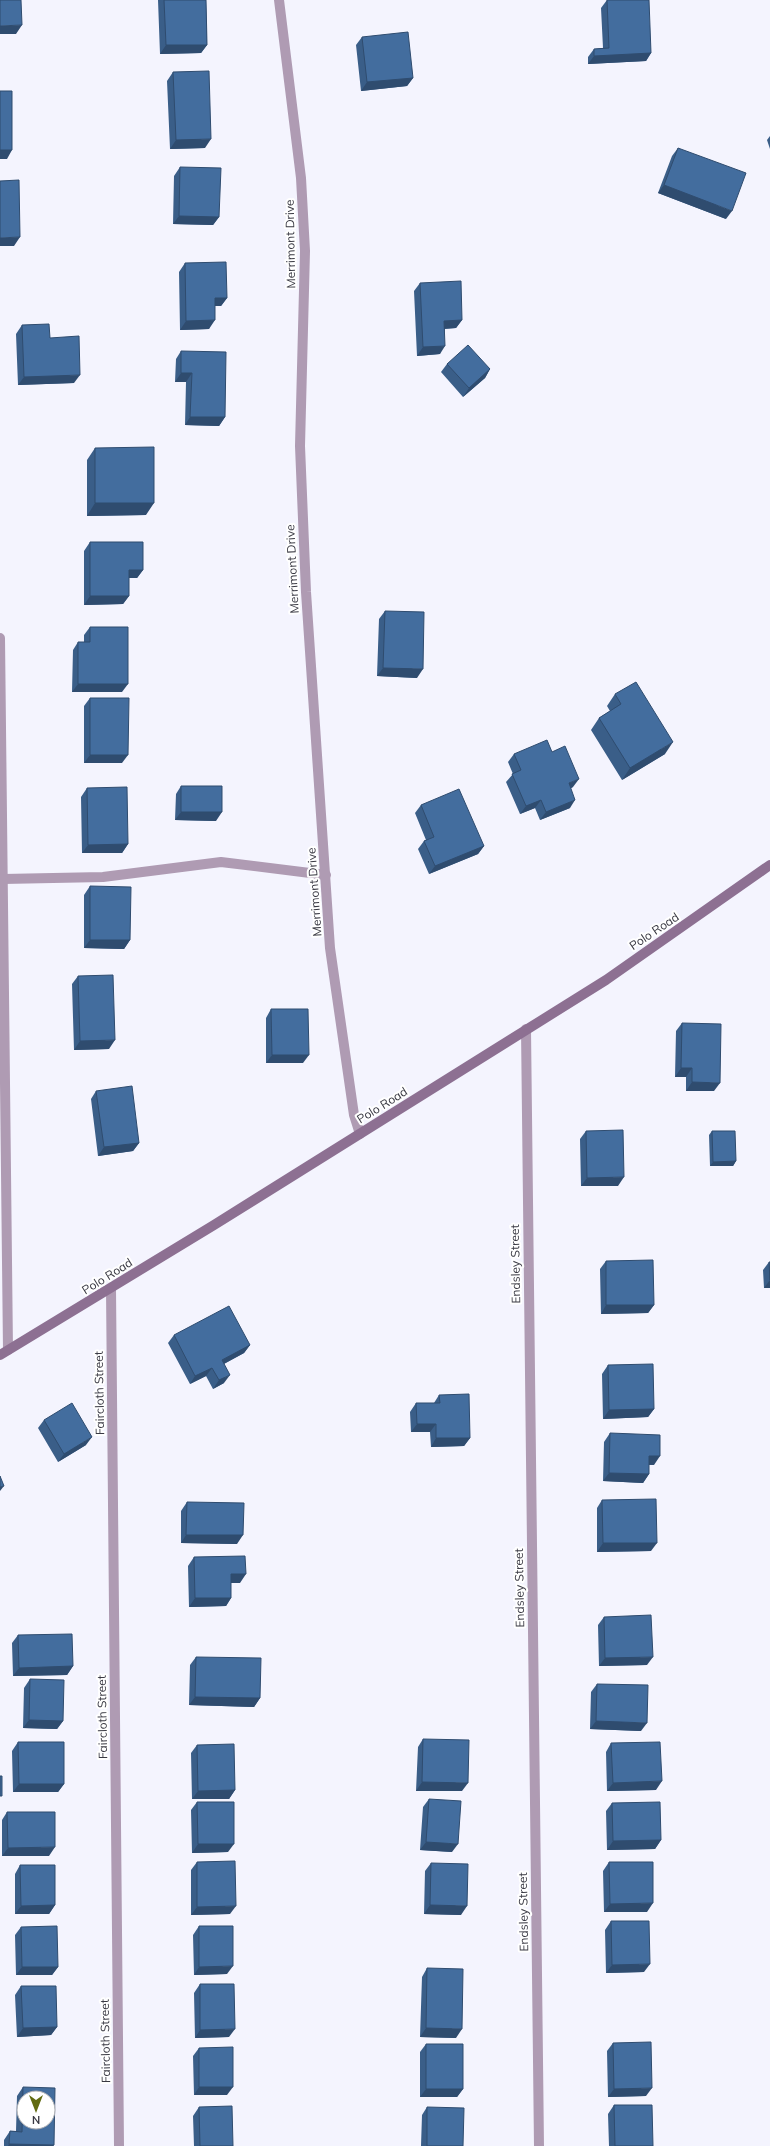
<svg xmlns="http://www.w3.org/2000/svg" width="770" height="2146" font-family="Mulish,sans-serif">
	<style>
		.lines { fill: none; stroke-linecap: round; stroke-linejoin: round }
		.lane { stroke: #af9bb3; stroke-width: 10 }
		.street { stroke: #af9bb3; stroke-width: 10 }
		.secondary { stroke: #8d7092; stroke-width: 10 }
		.wall { fill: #3a5e88 }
		.shaded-wall { fill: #2f4c6f }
		.building { fill: #436d9e; stroke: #2f4c6f; fill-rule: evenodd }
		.labels { text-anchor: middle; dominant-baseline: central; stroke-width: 4; stroke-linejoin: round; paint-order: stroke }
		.street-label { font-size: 12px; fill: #383842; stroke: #fff }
	</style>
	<rect width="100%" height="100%" fill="#f4f4fe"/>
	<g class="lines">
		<!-- lane -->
		<path class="lane" d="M3 879 103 877 221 862 326 875"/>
		<!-- street -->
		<path class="street" d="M279 0 301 178 305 251 300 446 306 592 330 948 354 1115 360 1134
			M0 638 8 1350
			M526 1029 539 2146
			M111 1289 119 2146"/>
		<!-- secondary -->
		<path class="secondary" d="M0 1355 214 1225 606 980 770 865"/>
	</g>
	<!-- wall -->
	<path class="wall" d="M158 0H206L207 45 201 53 160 54Z
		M607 0 651 53 646 61 588 64V57L594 49 603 48 601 8Z
		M362 37 413 78 407 86 361 91 356 45Z
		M173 72 205 148 170 149 167 81Z
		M770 136V149L767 140Z
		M678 148 726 219 658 193 672 156Z
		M180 167 219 217 213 225 173 224 174 176Z
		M185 263 227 298 221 306H215L209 329 180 330 179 272Z
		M420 283 462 320 456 328 445 329 440 354 417 356 414 291Z
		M22 325 50 338 74 383 18 385 16 334Z
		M181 351 225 417 219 426 185 425 186 382H175L176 359Z
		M447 364 490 369 485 378 463 397 441 372Z
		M95 448 146 515 87 516V460Z
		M90 542 143 570 137 578H129V596L123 604 84 605V551Z
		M385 611 417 678 377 676 379 619Z
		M90 627 122 692H72L73 650 78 642H84V635Z
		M615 694 665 754 622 780 591 730 599 718 610 711 607 706Z
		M90 698 122 763H84V706Z
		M552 752 573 787 571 788 570 808 540 820 535 808 520 814 506 782 513 774 508 762 514 754Z
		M181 786 216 821 175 820 176 794Z
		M87 788 128 844 122 853H82L81 797Z
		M421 805 484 846 478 854 429 874 418 849 424 841 426 840 415 813Z
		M90 886 130 940 124 949 84 948V895Z
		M78 976 109 1049 74 1050 72 984Z
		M271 1009 303 1063H266V1018Z
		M682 1023 714 1091H686V1077H675L676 1031Z
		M96 1091 139 1143 133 1151 98 1156 91 1099Z
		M586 1131 618 1186H581L580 1139Z
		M712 1131 736 1161 733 1166H710L709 1135Z
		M606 1261 654 1305 648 1313 601 1314 600 1269Z
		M769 1262H770V1288H764L763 1270Z
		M174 1335 250 1345 244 1353 224 1364V1383L213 1389 206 1376 190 1384 168 1343Z
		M608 1365 654 1409 648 1417 603 1419 602 1374Z
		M439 1395 470 1438 464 1446 431 1447 430 1432H411L410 1412 416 1403H434Z
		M44 1420 86 1445 58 1462 38 1428Z
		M610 1433 654 1465H649V1474L643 1483 603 1481 604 1442Z
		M602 1500 651 1551 597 1552V1508Z
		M187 1502 237 1544 181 1543V1511Z
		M194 1557 240 1583H231V1598L226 1606 189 1607 188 1566Z
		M604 1617 647 1665 599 1666 598 1625Z
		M18 1635 73 1666 67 1675 13 1676 12 1643Z
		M196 1657 260 1698 254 1707 189 1705 190 1665Z
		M30 1679 63 1721 57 1729 23 1728 24 1688Z
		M597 1684 641 1731 590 1729 591 1692Z
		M423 1739 462 1791H416L418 1747Z
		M18 1742 64 1784 58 1792H13L12 1751Z
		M611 1743 656 1790 607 1791 606 1752Z
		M197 1745 235 1790 229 1799H192L191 1753Z
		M429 1799 452 1852 420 1850 423 1807Z
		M197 1802 228 1852 192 1853 191 1810Z
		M612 1803 661 1840 655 1849 607 1850 606 1811Z
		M7 1812 49 1856H2V1820Z
		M197 1862 230 1914 191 1915V1870Z
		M609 1862 647 1912H604L603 1871Z
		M431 1863 461 1915 424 1914 425 1871Z
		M20 1865 55 1905 49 1914H15V1874Z
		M611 1921 644 1972 606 1973 605 1930Z
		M199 1926 227 1974 194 1975 193 1935Z
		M21 1927 58 1967 52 1975H16L15 1935Z
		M427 1968 456 2038 420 2037 422 1977Z
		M200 1984 229 2037 195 2038 194 1993Z
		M21 1986 57 2027 51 2035 17 2037 15 1995Z
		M613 2043 646 2096 608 2097 607 2051Z
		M426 2044 463 2089 457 2097H420V2052Z
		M199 2048 227 2095H194L193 2056Z
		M23 2087 54 2145 53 2146H4V2140L10 2131H16L17 2096Z
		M614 2105 653 2146H609L608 2114Z
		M199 2107 233 2146H194L193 2116Z
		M427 2107 463 2146H421L422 2115Z"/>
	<!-- shaded-wall -->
	<path class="shaded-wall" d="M22 25 16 34H0V26Z
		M166 45H207L201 53 160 54Z
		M651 53 646 61 588 64 594 56Z
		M413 78 407 86 361 91 367 82Z
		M211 139 205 148 170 149 176 140Z
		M0 150H12L7 159H0Z
		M664 185 732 211 726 219 658 193Z
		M179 216 219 217 213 225 173 224Z
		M20 237 14 246H0V238Z
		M215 298H227L221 306H209Z
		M215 320 209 329 180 330 186 321Z
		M462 320 456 328 438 329 444 321Z
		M445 346 440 354 417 356 423 347Z
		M490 369 485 378 463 397 469 388Z
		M181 373H192L186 382H175Z
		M80 375 74 383 18 385 24 377Z
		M190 417H225L219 426 185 425Z
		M95 503H154L146 515 87 516Z
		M129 570H143L137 578H123Z
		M90 596H129L123 604 84 605Z
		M383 668 423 669 417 678 377 676Z
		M78 684H128L122 692H72Z
		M673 742 665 754 622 780 630 768Z
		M90 755H128L122 763H84Z
		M579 779 573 787 563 792 569 783Z
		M541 800 535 808 520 814 526 806Z
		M575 800 570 808 540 820 546 812Z
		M181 812H222L216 821 175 820Z
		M128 844 122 853H82L88 845Z
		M484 846 478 854 429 874 435 866Z
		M90 940H130L124 949 84 948Z
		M115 1040 109 1049 74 1050 80 1041Z
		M272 1055H309L303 1063H266Z
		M681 1068H692L686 1077H675Z
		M692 1082 720 1083 714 1091H686Z
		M139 1143 133 1151 98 1156 104 1147Z
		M736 1161 733 1166H710L713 1162Z
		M624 1177 618 1186H581L587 1178Z
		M770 1280V1288H764Z
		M606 1305H654L648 1313 601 1314Z
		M250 1345 244 1353 216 1368 222 1360Z
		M212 1368 206 1376 190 1384 195 1376Z
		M230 1375 224 1383 213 1389 219 1380Z
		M654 1409 648 1417 603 1419 609 1410Z
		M417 1424H436L430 1432H411Z
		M92 1437 86 1445 58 1462 64 1454Z
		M436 1438H470L464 1446 431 1447Z
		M649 1456H660L654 1465 643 1464Z
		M609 1473 649 1474 643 1483 603 1481Z
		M4 1486 0 1491V1487Z
		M186 1535H243L237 1544 181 1543Z
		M603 1543H657L651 1551 597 1552Z
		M231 1574H246L240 1583H225Z
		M195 1598H231L226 1606 189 1607Z
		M653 1657 647 1665 599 1666 605 1658Z
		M73 1666 67 1675 13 1676 19 1668Z
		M195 1697 260 1698 254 1707 189 1705Z
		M29 1720 63 1721 57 1729 23 1728Z
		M596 1721 647 1723 641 1731 590 1729Z
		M662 1781 656 1790 607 1791 613 1783Z
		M422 1782 468 1783 462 1791H416Z
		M19 1784H64L58 1792H13Z
		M235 1790 229 1799H192L198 1791Z
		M661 1840 655 1849 607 1850 613 1841Z
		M426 1842 458 1844 452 1852 420 1850Z
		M198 1844H234L228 1852 192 1853Z
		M55 1847 49 1856H2L8 1848Z
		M653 1903 647 1912H604L610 1904Z
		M55 1905 49 1914H15L21 1906Z
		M430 1905 467 1906 461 1915 424 1914Z
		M236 1906 230 1914 191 1915 197 1907Z
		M650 1964 644 1972 606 1973 612 1965Z
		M233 1966 227 1974 194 1975 199 1967Z
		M22 1967H58L52 1975H16Z
		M57 2027 51 2035 17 2037 23 2028Z
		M426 2028 462 2029 456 2038 420 2037Z
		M235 2029 229 2037 195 2038 200 2030Z
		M199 2087H233L227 2095H194Z
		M652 2088 646 2096 608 2097 614 2089Z
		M426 2089H463L457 2097H420Z
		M9 2144 54 2145 53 2146H8Z"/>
	<!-- building -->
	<path class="building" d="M0 0H21L22 25 0 26Z
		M164 0H206L207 45H166Z
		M607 0H649L651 53 594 56V49L609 48Z
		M408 32 413 78 367 82 362 37Z
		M209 71 211 139 176 140 173 72Z
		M0 91H12V150H0Z
		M678 148 746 173 732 211 664 185Z
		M180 167 221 168 219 217 179 216Z
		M19 180 20 237 0 238V181Z
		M226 262 227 298H215V320L186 321 185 263Z
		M461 281 462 320 444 321 445 346 423 347 420 283Z
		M49 324 50 338 79 336 80 375 24 377 22 325Z
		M468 345 490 369 469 388 447 364Z
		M181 351 226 352 225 417H190L192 373H181Z
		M154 447V503H95V448Z
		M90 542H143V570H129V596H90Z
		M385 611 424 612 423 669 383 668Z
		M90 627H128V684H78V642H90Z
		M636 682 673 742 630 768 599 718 621 704 615 694Z
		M90 698H129L128 755H90Z
		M547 740 552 752 565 746 579 779 569 783 575 800 546 812 541 800 526 806 512 774 521 770 514 754Z
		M181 786H222V812H181Z
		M127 787 128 844 88 845 87 788Z
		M459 789 484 846 435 866 424 841 434 837 421 805Z
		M90 886 131 887 130 940H90Z
		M113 975 115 1040 80 1041 78 976Z
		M271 1009H308L309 1055H272Z
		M682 1023 721 1024 720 1083 692 1082V1068H681Z
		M132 1086 139 1143 104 1147 96 1091Z
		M623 1130 624 1177 587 1178 586 1131Z
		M712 1131H735L736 1161 713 1162Z
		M653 1260 654 1305H606V1261Z
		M769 1262H770V1280Z
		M229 1306 250 1345 222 1360 230 1375 219 1380 212 1368 195 1376 174 1335Z
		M653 1364 654 1409 609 1410 608 1365Z
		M469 1394 470 1438H436V1424H417L416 1403H440L439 1395Z
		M72 1403 92 1437 64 1454 44 1420Z
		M610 1433 660 1435V1456H649V1474L609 1473Z
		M0 1476 4 1486 0 1487Z
		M656 1499 657 1543H603L602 1500Z
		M187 1502 244 1503 243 1535H186Z
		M245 1556 246 1574H231V1598H195L194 1557Z
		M651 1615 653 1657 605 1658 604 1617Z
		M72 1634 73 1666 19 1668 18 1635Z
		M196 1657 261 1658 260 1698 195 1697Z
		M30 1679 64 1680 63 1721 29 1720Z
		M597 1684 648 1685 647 1723 596 1721Z
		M423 1739 469 1740 468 1783 422 1782Z
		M18 1742H64V1784H19Z
		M660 1742 662 1781 613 1783 611 1743Z
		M234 1744 235 1790 198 1791 197 1745Z
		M0 1776H2V1796H0Z
		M429 1799 461 1801 458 1844 426 1842Z
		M197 1802H234V1844H198Z
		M660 1802 661 1840 613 1841 612 1803Z
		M7 1812H55V1847L8 1848Z
		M235 1861 236 1906 197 1907V1862Z
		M609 1862H653V1903L610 1904Z
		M431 1863 468 1864 467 1906 430 1905Z
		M20 1865H55V1905L21 1906Z
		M611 1921H649L650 1964 612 1965Z
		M57 1926 58 1967H22L21 1927Z
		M199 1926H233V1966L199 1967Z
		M427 1968 463 1969 462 2029 426 2028Z
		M200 1984H234L235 2029 200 2030Z
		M21 1986H56L57 2027 23 2028Z
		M651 2042 652 2088 614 2089 613 2043Z
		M426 2044H463V2089H426Z
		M233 2047V2087H199V2048Z
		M23 2087 55 2088 54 2145 9 2144 10 2131 22 2132ZM24 2098H48V2122H24Z
		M614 2105H652L653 2146H615Z
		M232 2106 233 2146H200L199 2107Z
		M427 2107 464 2108 463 2146H427Z"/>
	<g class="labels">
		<!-- street labels -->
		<g class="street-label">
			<text transform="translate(290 244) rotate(-91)">Merrimont Drive</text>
			<text transform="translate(292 569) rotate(-93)">Merrimont Drive</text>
			<text transform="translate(314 892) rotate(-94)">Merrimont Drive</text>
			<text transform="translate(654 931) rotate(-34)">Polo Road</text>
			<text transform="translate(382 1105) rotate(-32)">Polo Road</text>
			<text transform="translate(515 1264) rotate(-91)">Endsley Street</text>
			<text transform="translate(107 1276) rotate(-32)">Polo Road</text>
			<text transform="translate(99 1393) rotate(-91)">Faircloth Street</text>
			<text transform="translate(519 1588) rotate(-91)">Endsley Street</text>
			<text transform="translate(102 1717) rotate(-91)">Faircloth Street</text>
			<text transform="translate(523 1912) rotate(-91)">Endsley Street</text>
			<text transform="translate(105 2041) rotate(-91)">Faircloth Street</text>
		</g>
	</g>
	<!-- north arrow -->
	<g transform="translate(36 2110) rotate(180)"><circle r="19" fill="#ffffff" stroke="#afafb3"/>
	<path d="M0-3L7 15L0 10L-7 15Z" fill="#616b10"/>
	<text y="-6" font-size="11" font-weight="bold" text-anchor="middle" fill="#383842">N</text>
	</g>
</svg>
